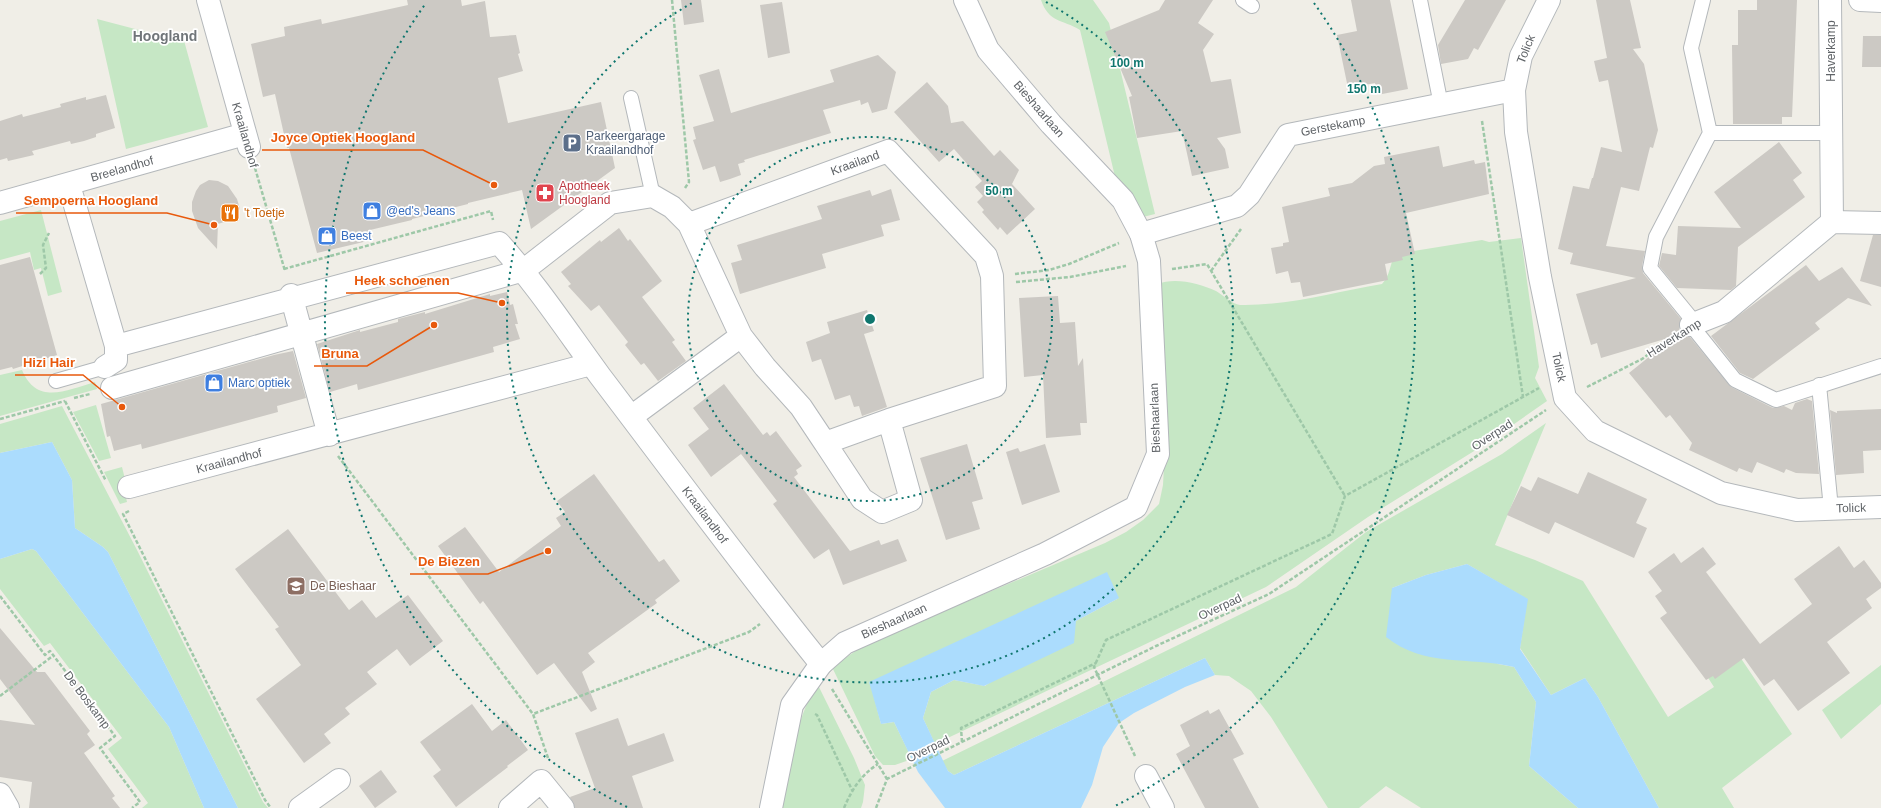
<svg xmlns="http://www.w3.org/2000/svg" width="1881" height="808" font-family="Arial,sans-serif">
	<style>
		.green { fill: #c6e7c5 }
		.water { fill: #abdcfd }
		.building { fill: #ccc9c4 }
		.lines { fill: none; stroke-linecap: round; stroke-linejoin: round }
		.lane-casing { stroke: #b4b8bb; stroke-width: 16 }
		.street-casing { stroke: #b4b8bb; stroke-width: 24 }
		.secondary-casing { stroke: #b3b7bb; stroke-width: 24 }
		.path { stroke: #9ec8a8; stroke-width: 2.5; stroke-dasharray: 4 2; stroke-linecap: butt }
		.lane { stroke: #fff; stroke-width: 14 }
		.street { stroke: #fff; stroke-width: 22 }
		.secondary { stroke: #fff; stroke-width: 22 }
		.ring { fill: none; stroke: #0f766e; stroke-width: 2; stroke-dasharray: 2 4 }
		.labels { text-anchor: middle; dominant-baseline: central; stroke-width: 3.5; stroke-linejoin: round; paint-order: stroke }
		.street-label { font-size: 12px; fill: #5f6367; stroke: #fff }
		.service-label { font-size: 12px; fill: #4e5e75; stroke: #fff; text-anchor: start }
		.health-label { font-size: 12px; fill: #be3a42; stroke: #fff; text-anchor: start }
		.shop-label { font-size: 12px; fill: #366cbe; stroke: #fff; text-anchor: start }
		.food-label { font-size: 12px; fill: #c56008; stroke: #fff; text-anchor: start }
		.education-label { font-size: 12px; fill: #785e54; stroke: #fff; text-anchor: start }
		.quarter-label { font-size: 14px; font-weight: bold; fill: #707579; stroke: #fff }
		.centre { fill: #0f766e; stroke: #fff; stroke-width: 2 }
		.ring-label { font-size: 12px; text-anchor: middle; font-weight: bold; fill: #0f766e; stroke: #fff; stroke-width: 3.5; stroke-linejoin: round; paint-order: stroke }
		.leader { fill: none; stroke: #e8590c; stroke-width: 1.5 }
		.callout-dot { fill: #e8590c; stroke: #fff; stroke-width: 1.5 }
		.callout-label { font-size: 13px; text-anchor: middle; font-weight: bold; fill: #e8590c; stroke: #fff; stroke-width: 3.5; stroke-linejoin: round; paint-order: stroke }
	</style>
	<rect width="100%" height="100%" fill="#f0eee7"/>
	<!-- green -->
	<path class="green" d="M1041 0H1093L1109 23 1155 214 1143 217 1117 185 1080 30C1062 19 1049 23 1041 0Z
		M97 19 158 35 183 37 208 127 126 149Z
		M41 210 62 292 48 296 41 268 34 270 30 252 0 260V221Z
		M1521 238 1539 367 1535 378 1547 401 1487 443 1368 517 1266 587 935 744 923 718 931 692 954 680 985 686 1076 621 1119 598 870 682 881 724 894 722 912 759 895 765H883L875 756 832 667 860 648 904 628 1105 543 1126 532 1143 520 1159 504 1163 485 1167 410 1157 284C1175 277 1199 283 1216 291 1223 295 1232 304 1240 305 1287 306 1335 292 1382 284 1390 276 1390 264 1395 254L1482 240 1489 242Z
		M22 370C37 406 67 390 95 382L97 389 0 416V375Z
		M96 405 111 458 99 461 73 412Z
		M62 406 137 550 263 802 268 808H238L108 552 103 547 75 528 72 480 52 442 0 453V424Z
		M1546 423 1495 545 1535 560 1583 581 1668 717 1714 687 1705 673 1740 657 1792 734 1722 788 1734 808H1659L1598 697 1585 678 1551 695 1520 648 1527 599 1467 564 1426 575 1392 588 1498 664 1514 667 1536 702 1529 766 1578 808H1421L1386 786 1359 808H1328L1271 717 1251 691 1229 676 1215 675 1205 658 954 775 948 771 942 761 1296 587 1366 532 1502 454Z
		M122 467 126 483 123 484 127 502 120 504 104 472Z
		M32 549 36 551 169 727 204 808H142L148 803 108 749 122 738 50 643 44 646 0 589V559Z
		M1881 665V704L1841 739 1822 710Z
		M817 683 854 758 865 785 863 802 861 808H779C789 764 795 723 817 683Z"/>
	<!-- water -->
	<path class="water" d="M52 442 72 480 75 528 103 547 108 552 238 808H204L169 727 36 551 32 549 0 559V453Z
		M1467 564 1528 599 1520 649 1551 695 1585 678 1598 697 1659 808H1578L1529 766 1536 702 1514 667C1468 656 1425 668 1386 637L1392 588 1426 575Z
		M1107 572 1119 598 1076 621 1074 643 984 686 954 680 931 692 923 718 948 771 954 775 1205 658 1215 675 1185 687 1134 713 1119 723 1103 747 1092 785 1081 808H945L918 772 894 722 881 724 869 682Z"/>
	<!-- building -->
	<path class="building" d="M407 0H461L462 6 485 1 490 37 516 35 520 53 518 54 523 71 498 78 508 123 601 102 615 168 531 229 522 190 468 203V204L440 211V212L412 219V220L370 230 372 240 317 253 289 148H287L275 94 263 97 251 44 285 36 284 27 321 19 322 24 408 5Z
		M681 0H701L704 22 684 25Z
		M1165 0H1213L1198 23 1214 34 1203 50 1211 82 1231 79 1241 133 1217 138 1225 149 1229 168 1192 176 1182 131 1137 138 1129 97 1132 96 1105 32 1159 10Z
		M1351 0H1390L1408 89 1377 95 1375 83 1348 88 1337 35 1357 31Z
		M1465 0H1506L1478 50 1474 48 1468 59 1441 64 1438 45Z
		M1596 0H1630L1641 48 1633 49 1644 64 1658 130 1653 148 1650 147 1639 191 1621 187 1606 246 1645 251 1642 266 1643 273 1681 319 1679 329 1683 334 1690 337 1731 387 1773 408 1784 406 1792 410 1795 403 1807 399 1812 401 1819 474 1796 473 1786 469 1784 473 1757 462 1752 473 1739 468 1737 472 1689 450 1692 443 1670 415 1666 418 1629 373 1675 336 1601 358 1597 343 1591 345 1576 294 1636 278 1570 264 1573 253 1558 249 1573 186 1589 189 1592 178H1593L1601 147 1622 152 1608 80 1599 82 1596 70 1594 61 1607 58Z
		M1757 0H1797L1792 117H1782V124H1733L1732 45H1738V10H1757Z
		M782 2 790 53 768 58 760 5Z
		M1863 36H1881V67H1862Z
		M878 55 896 72 887 109 872 113 868 102 861 105 860 100 823 110 831 133 744 160 745 162 738 164 741 175 730 179 720 182 715 166 703 170 693 140 696 139 693 127 714 121 699 75 719 69 731 113 834 82 830 70Z
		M927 82 948 106 951 123 963 121 994 156 1000 150 1019 170 1012 184 1035 209 1007 235 1000 227 998 230 982 212 984 210 977 202 983 196 975 187 982 181 954 149 939 162 894 112Z
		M106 95 115 128 96 134V137L84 141 71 144 70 141 32 151 34 155 8 161 7 158 0 160V121L22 114 23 117 61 107 60 104 86 97V100Z
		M1779 142 1802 173 1793 180 1805 197 1738 247 1736 286 1731 290 1677 288 1659 266 1662 253 1676 255 1678 226 1741 228 1714 192Z
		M1439 146 1443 167 1474 160 1475 164 1485 162 1489 194 1406 213 1415 254 1402 257 1403 260 1385 264 1388 280 1303 297 1300 282 1291 283 1288 271 1276 274 1271 248 1283 246V243L1289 242 1282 207 1330 196 1328 188 1352 183 1374 166 1385 164 1384 157Z
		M209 180 218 181 228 186 237 199 240 209 230 220 218 224 217 249 198 228 192 211V202L196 191 200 185Z
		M891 189 900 220 881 225 884 236 822 254 826 268 740 294 731 263 742 260 737 245 822 219 817 206 870 190 872 196Z
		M619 228 628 241 630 239 662 281 642 297 675 340 672 342 686 361 658 381 644 363 641 365 625 345 628 342 599 305 591 311 568 286 571 284 561 272 600 240 601 242Z
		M1873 235H1881V287L1860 281Z
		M30 257 57 355 13 369 12 367 0 370V265Z
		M1806 265 1819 281 1842 267 1872 306 1848 298 1815 323 1820 329 1753 379 1740 373 1711 336Z
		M507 292 510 305 513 304 518 324H515L520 339 493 347 494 352 358 390 357 384 330 392 317 344 360 330V332L398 322V319L425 312V314L490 294V296Z
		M1058 296 1060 323 1075 322 1078 366 1083 358 1087 423H1080L1081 435 1046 438 1043 375 1024 377 1019 298Z
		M867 310 874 331 864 334 887 407 862 416 859 406 854 407 850 395 835 400 821 359 812 362 806 342 830 333 827 322Z
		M293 351 306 398 277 406 278 412 142 449 141 444 114 451 110 436 107 437 101 404 274 355Z
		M724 384 763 435 767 432 770 436 776 431 802 466 796 470 798 474 794 477 850 551 879 540 881 545 898 539 907 561 843 585 829 549 814 559 773 504 777 501 741 454 711 477 688 445 709 429 693 408Z
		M1881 409V450L1863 451 1864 473 1836 475 1830 410 1837 413V411Z
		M967 444 983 499 972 502 980 529 946 540 920 458Z
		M1045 444 1060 492 1022 505 1006 452 1018 448 1020 452Z
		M1588 472 1647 499 1636 523 1647 528 1634 558 1555 522 1549 534 1507 515 1521 486 1531 491 1538 477 1578 494Z
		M594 474 659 562 664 559 680 581 655 600 657 603 588 653 595 662 582 672 597 709 591 712 554 663 537 675 483 601 480 604 438 546 465 527 499 572 561 526 556 518 565 512 557 501Z
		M288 529 349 610 362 600 376 618 408 595 443 641 410 666 397 649 367 672 377 684 345 708 350 714 324 734 331 743 304 763 256 699 301 665 275 629 279 627 235 569Z
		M1839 546 1854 568 1864 560 1881 583V588L1866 599 1872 608 1827 642 1850 673 1798 711 1774 679 1764 686 1744 658 1715 679 1713 676 1706 680 1660 618 1667 613 1655 596 1662 591 1648 572 1674 553 1681 563 1703 547 1716 564 1706 572 1760 644 1812 604 1794 579Z
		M0 628 37 672H45L90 731 87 734 95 745 84 753 115 796 112 798 120 808H29L32 782 0 777V720L35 725 0 679Z
		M472 704 492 731 506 720 528 750 507 766 508 767 456 807 433 776 441 770 420 742Z
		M1219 709 1244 754 1233 759 1259 808H1205L1176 754 1190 746 1180 725 1208 710 1210 714Z
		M618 718 628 746 664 733 674 761 632 776 643 808H575L570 797 595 788 575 733Z
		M381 770 397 792 375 808 359 786Z"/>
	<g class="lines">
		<!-- lane casing -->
		<g class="lane-casing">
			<path id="lane" d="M1243 0 1252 6
				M1420 0 1441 105
				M631 98 653 196
				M1710 133H1831
				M1695 323 1650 268 1656 237 1710 133 1691 48 1703 0
				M1691 325 1735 380 1776 400 1881 366
				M56 381 105 367
				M1819 385 1831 509"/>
		</g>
		<!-- street casing -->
		<g class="street-casing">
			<path id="street" d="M208 0 249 147
				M1549 0 1521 56 1514 90 1516 132 1540 277 1565 398 1595 431 1721 493 1797 510 1881 507
				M1830 0 1832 222
				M1860 0 1881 1
				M69 185 116 346 499 243C537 285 567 331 600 376 673 472 745 570 821 664
				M0 203 245 134
				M1141 234 1237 206 1249 195 1288 135 1514 90
				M291 295 329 435
				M1691 325 1724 312 1832 222 1881 223
				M105 367 116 360V346
				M112 388 524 270 610 203 653 196 672 207 689 224 741 336 765 367 801 407 825 443 889 420 995 386 992 276 986 256 888 151 689 224
				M631 417 741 336
				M825 443 862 499 882 512 911 500 889 420
				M129 487 591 364
				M1146 776 1163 808
				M0 794 8 808
				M300 808 339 780
				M510 808 541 781 563 808"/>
		</g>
		<!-- secondary casing -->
		<g class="secondary-casing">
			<path id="secondary" d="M771 808 792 705 821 664 845 643 1045 554 1136 507 1158 454 1149 261 1141 234 1123 200 1051 124 988 50 965 0"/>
		</g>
		<!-- path -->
		<path class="path" d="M672 0 689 182 685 188
			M1482 121 1523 397
			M255 168 285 271
			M284 269 491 211 493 220
			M1172 269 1207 264 1345 496
			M1211 271 1241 229
			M40 274 46 268 43 245 49 233
			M1015 274 1049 270 1069 264 1119 243
			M1016 282 1070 277 1126 266
			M1587 387 1642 359 1672 337
			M74 398 90 394
			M65 401 106 481
			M0 419 65 401
			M338 456 533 714
			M129 511 123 514 265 800 271 808
			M0 596 45 655 50 651 115 736 100 748 140 802 132 808
			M832 689 887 779
			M0 696 54 655
			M815 714 817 715 852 790
			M962 742 961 728 1096 663
			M1135 756 1094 667 1106 640 1332 534 1345 496 1539 388
			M548 758 533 714 749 632 760 624
			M844 808C852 789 861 775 878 764
			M876 808 887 779 1156 646 1269 594 1546 410"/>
		<!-- lane -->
		<use href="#lane" class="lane"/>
		<!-- street -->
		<use href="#street" class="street"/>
		<!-- secondary -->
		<use href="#secondary" class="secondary"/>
	</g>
	<!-- distance rings -->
	<g class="ring">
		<circle cx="870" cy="319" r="182"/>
		<path d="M1046 2A363 363 0 1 1 694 2"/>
		<path d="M627 807A545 545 0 0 1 426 3M1314 3A545 545 0 0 1 1113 807"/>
	</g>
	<!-- icons -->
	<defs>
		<g id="parking-square" transform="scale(1)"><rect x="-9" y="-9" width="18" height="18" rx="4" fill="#5c6f8a" stroke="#fff"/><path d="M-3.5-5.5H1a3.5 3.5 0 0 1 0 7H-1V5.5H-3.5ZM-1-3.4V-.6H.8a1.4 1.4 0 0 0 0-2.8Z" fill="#fff"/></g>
		<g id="pharmacy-square" transform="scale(1)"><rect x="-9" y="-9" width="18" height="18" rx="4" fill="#e0444e" stroke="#fff"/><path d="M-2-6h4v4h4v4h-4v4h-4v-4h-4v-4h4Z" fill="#fff"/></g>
		<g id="shop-square" transform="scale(1)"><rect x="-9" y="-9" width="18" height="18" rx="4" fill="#3f7fe0" stroke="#fff"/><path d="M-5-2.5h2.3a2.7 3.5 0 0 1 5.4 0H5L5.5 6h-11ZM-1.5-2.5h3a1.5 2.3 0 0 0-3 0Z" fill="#fff"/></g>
		<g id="restaurant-square" transform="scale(1)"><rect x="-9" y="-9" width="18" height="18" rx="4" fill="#e8710a" stroke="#fff"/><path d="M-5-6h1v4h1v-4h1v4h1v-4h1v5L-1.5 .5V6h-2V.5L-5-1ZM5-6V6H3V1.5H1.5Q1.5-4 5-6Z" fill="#fff"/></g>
		<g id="school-square" transform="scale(1)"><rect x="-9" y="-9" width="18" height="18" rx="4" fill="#8d6e63" stroke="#fff"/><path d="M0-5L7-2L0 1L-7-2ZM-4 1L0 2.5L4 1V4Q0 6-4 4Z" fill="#fff"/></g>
	</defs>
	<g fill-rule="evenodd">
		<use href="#parking-square" x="572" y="143"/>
		<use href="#pharmacy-square" x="545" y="193"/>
		<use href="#shop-square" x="372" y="211"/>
		<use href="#restaurant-square" x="230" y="213"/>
		<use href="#shop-square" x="327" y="236"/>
		<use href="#shop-square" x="214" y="383"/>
		<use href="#school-square" x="296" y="586"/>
	</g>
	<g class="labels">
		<!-- street labels -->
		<g class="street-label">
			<text transform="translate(1526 49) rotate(-68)">Tolick</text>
			<text transform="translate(1831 51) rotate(-90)">Haverkamp</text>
			<text transform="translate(1039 109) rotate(49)">Bieshaarlaan</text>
			<text transform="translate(1333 126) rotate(-11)">Gerstekamp</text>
			<text transform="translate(245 135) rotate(74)">Kraailandhof</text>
			<text transform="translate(855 163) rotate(-20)">Kraailand</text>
			<text transform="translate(122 169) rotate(-16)">Breelandhof</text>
			<text transform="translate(1674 338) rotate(-32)">Haverkamp</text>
			<text transform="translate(1559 367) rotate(78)">Tolick</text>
			<text transform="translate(1155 418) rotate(-92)">Bieshaarlaan</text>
			<text transform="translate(1492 435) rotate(-33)">Overpad</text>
			<text transform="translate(229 461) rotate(-15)">Kraailandhof</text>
			<text transform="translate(1851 508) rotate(-2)">Tolick</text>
			<text transform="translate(705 515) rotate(53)">Kraailandhof</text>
			<text transform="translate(1220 607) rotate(-25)">Overpad</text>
			<text transform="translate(894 621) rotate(-24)">Bieshaarlaan</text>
			<text transform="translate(87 700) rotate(53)">De Boskamp</text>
			<text transform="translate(928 749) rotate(-26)">Overpad</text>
		</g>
		<!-- service labels -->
		<g class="service-label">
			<text x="586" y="136">Parkeergarage<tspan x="586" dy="14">Kraailandhof</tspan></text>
		</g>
		<!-- health labels -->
		<g class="health-label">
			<text x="559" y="186">Apotheek<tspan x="559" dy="14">Hoogland</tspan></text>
		</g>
		<!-- shop labels -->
		<g class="shop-label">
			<text x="386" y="211">@ed's Jeans</text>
			<text x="341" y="236">Beest</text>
			<text x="228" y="383">Marc optiek</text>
		</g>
		<!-- food labels -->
		<g class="food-label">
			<text x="244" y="213">'t Toetje</text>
		</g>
		<!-- education labels -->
		<g class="education-label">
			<text x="310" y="586">De Bieshaar</text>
		</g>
		<!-- quarter labels -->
		<g class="quarter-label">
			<text x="165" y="36">Hoogland</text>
		</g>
	</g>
	<circle cx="870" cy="319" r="6" class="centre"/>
	<g class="ring-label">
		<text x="1127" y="67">100 m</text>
		<text x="1364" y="93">150 m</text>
		<text x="999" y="195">50 m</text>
	</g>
	<!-- callouts -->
	<path class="leader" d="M494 185L423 150H262M214 225L167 213H16M502 303L458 293H346M434 325L367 366H314M122 407L83 375H15M548 551L488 574H410"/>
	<g class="callout-dot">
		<circle cx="494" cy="185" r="4"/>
		<circle cx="214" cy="225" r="4"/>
		<circle cx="502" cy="303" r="4"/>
		<circle cx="434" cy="325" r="4"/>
		<circle cx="122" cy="407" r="4"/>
		<circle cx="548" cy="551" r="4"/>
	</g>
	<g class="callout-label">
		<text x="343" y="142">Joyce Optiek Hoogland</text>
		<text x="91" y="205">Sempoerna Hoogland</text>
		<text x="402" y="285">Heek schoenen</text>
		<text x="340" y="358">Bruna</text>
		<text x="49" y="367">Hizi Hair</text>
		<text x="449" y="566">De Biezen</text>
	</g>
</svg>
